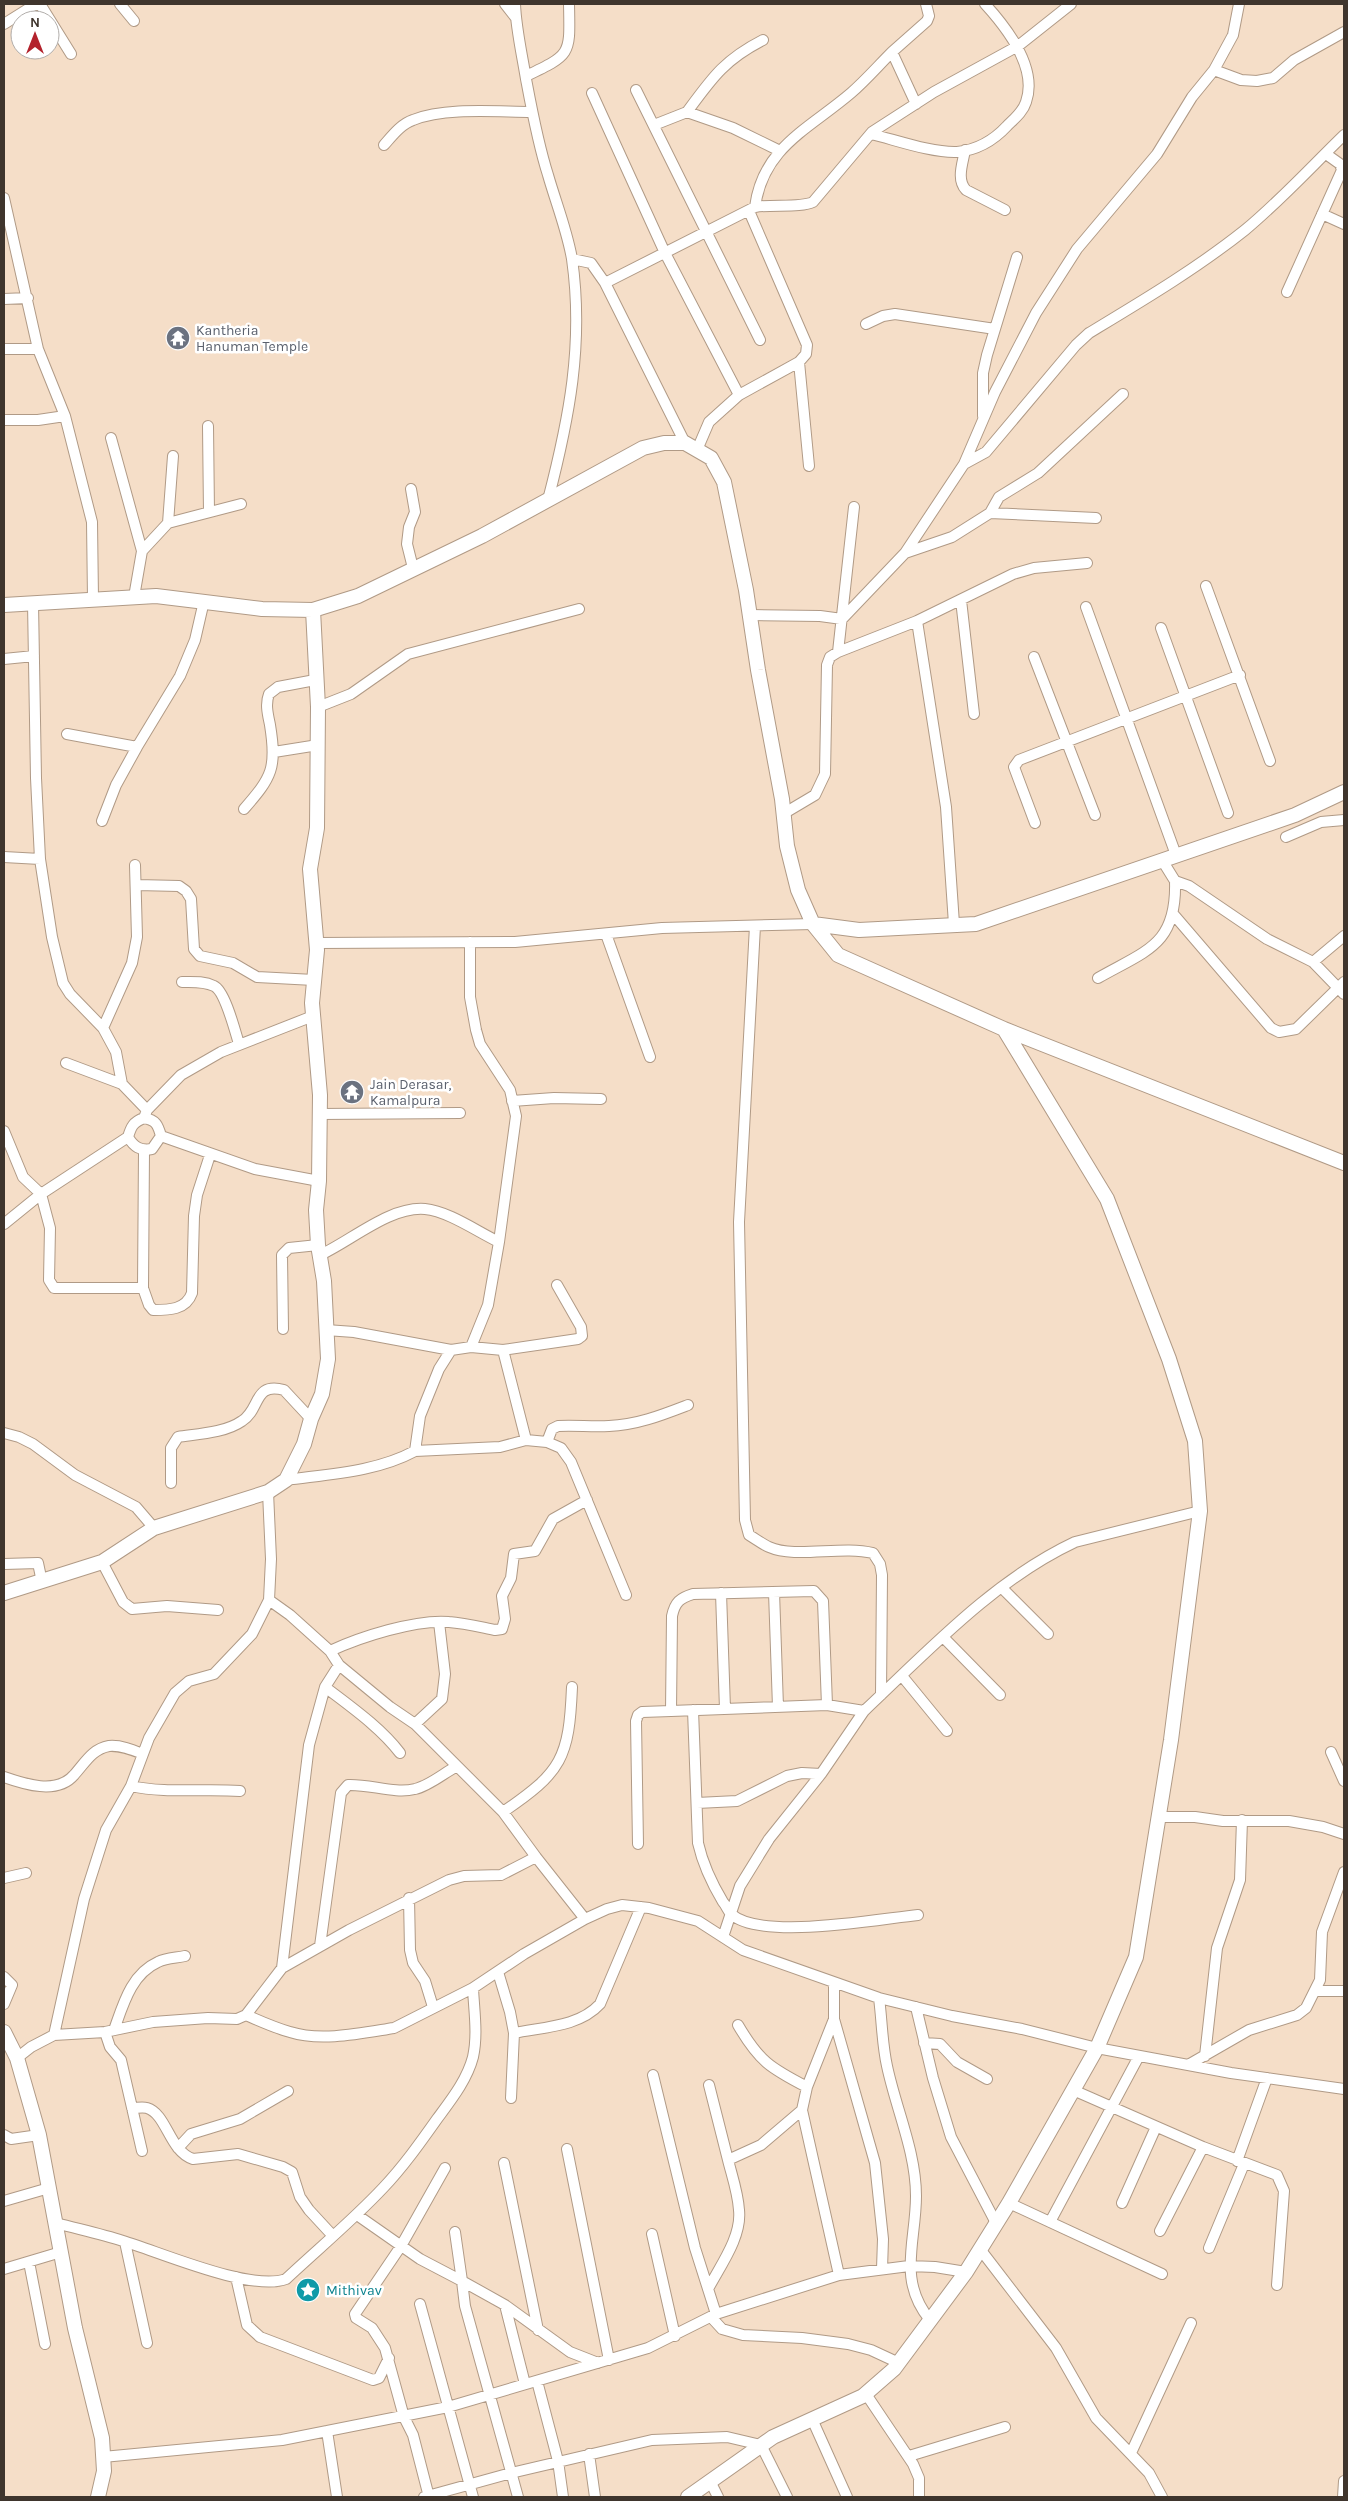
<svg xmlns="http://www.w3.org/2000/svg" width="1348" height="2501" font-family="Karla,sans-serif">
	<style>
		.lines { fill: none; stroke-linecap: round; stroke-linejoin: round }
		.street-casing { stroke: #b09a86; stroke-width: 12 }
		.secondary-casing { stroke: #b09a86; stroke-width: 16 }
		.street { stroke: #fff; stroke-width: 10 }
		.secondary { stroke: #fff; stroke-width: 14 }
		.labels { text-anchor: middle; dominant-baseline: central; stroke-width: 5; stroke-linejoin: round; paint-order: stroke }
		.worship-label { font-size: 14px; fill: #5b616d; stroke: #fff; text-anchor: start }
		.culture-label { font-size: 14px; fill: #0d838f; stroke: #fff; text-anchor: start }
	</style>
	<rect width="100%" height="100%" fill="#f5dec8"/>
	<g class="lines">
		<!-- street casing -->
		<g class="street-casing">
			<path id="street" d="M40 4 71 54
				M120 4 134 21
				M505 4 516 18
				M515 4C516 29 522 54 526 79 532 111 538 144 548 175 556 203 567 230 572 259 584 344 569 419 548 500
				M4 24 36 4
				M1214 70 1241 80 1257 81 1273 78 1294 60 1344 32
				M526 76C572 54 570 55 569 4
				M636 90 760 340
				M592 93 665 253 739 395 709 422 697 450
				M916 104 892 52 927 21 929 16 926 4
				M687 112C712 78 724 60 763 40
				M654 125 687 112 733 128 778 150
				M871 134C896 140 932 153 957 152 977 150 994 140 1007 126 1014 119 1023 112 1026 102 1038 68 1006 27 985 4
				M384 145C392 136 401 124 413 120 446 107 497 112 532 112
				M965 150C963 163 956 179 966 190L1005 210
				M4 198 38 349 65 416 92 522 93 599
				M755 207C763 147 809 129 851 93 865 81 878 66 892 52
				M1322 214 1344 224
				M572 259 591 263 605 283 755 207C772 204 801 208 813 202L872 132 934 92 1018 46 1071 4
				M605 283 685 443
				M1287 292 1342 170 1340 164 1326 154
				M4 299 28 298
				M866 324 883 316 895 314 995 329
				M4 349H38
				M799 362 809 466
				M739 395 799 362 806 354 807 345 749 211
				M983 416V373L987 355 1017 257
				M4 420H38L65 416
				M208 426 209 512
				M111 438 142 551 134 597
				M964 464 986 452 1076 345 1089 333C1142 301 1196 269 1245 230 1280 201 1311 167 1344 135
				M411 489 415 512 409 527 407 544 413 568
				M990 513 999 497 1038 473 1123 394
				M168 523 173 456
				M142 551 168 523 241 504
				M905 553 952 537 990 513 1096 518
				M1206 586 1270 761
				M961 600 974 714
				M33 603 36 778 40 859 52 937 63 983 70 994 103 1028 116 1052 122 1084 147 1110
				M1086 607 1176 855
				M750 615 820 616 842 619 905 553 964 464 995 392 1036 313 1077 249 1157 154 1192 97 1214 70 1233 35 1239 4
				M917 621 946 807 954 924
				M1161 628 1228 813
				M838 652 854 507
				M1034 657 1095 815
				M4 659 34 656
				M318 707 351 694 408 654 579 609
				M67 734 137 747
				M274 752 318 745
				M244 809C272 777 277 768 270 725 268 715 265 704 269 694L278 687 315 680
				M783 814 815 795 825 774 827 665 830 657 838 652 917 621 1013 574 1034 568 1087 563
				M102 821 116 785 137 747 180 676 195 640 204 601
				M1035 823 1014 767 1019 760 1240 675
				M1286 837 1321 822 1344 820
				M4 857 40 859
				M1162 860 1175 881 1189 886 1267 939 1313 962
				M137 885 179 886 186 891 191 899 194 949 200 956 233 963 257 977 314 980
				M1174 915 1271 1028 1279 1032 1296 1029 1344 982
				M755 926 739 1222 745 1520 749 1535C756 1539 762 1544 769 1547 796 1559 841 1545 873 1553L880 1564 882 1575 881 1695
				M606 934 650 1057
				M1344 936 1313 962 1344 994
				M317 943 515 942 662 928 813 924
				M1098 978C1147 950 1177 945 1175 881
				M182 982C192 982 204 981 214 986 225 991 235 1031 239 1044
				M103 1028 132 963 137 937 135 865
				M66 1063 122 1084
				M512 1101 554 1098 601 1099
				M319 1114 460 1113
				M144 1118C156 1120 158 1125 161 1136
				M4 1131 23 1177 41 1194 50 1228 49 1280 54 1288H143L144 1151
				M128 1137C131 1127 133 1122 144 1118L147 1110 181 1075 221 1052 313 1016
				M4 1224 41 1194 128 1137C134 1147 140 1151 152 1149L161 1136 255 1169 319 1181
				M320 1255C351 1241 390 1206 425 1209 448 1211 478 1232 499 1242
				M143 1288 149 1305 153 1310C169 1310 186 1310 192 1293L194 1216 197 1195 210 1155
				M283 1329 282 1255 289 1248 318 1245
				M326 1330 354 1332 451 1350
				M471 1347 503 1350 578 1339 582 1336 581 1327 557 1285
				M503 1350 526 1440
				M4 1433 19 1437 33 1444 75 1475 136 1507 154 1528
				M547 1442 552 1429 558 1426C575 1425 592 1427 609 1426 637 1425 662 1415 688 1405
				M415 1451 500 1447 526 1440 547 1442 561 1448 571 1462 626 1595
				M286 1480C330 1474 376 1472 415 1451L420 1416 439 1369 451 1350 471 1347 488 1305 499 1242 516 1116 510 1090 480 1044 476 1030 470 997V942
				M171 1483V1448L178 1437C197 1434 225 1433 242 1421 261 1409 253 1382 284 1390L311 1419
				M102 1562 123 1602 132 1609 167 1606 218 1610
				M4 1564 38 1563 42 1582
				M1002 1588 1048 1634
				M774 1592 778 1707
				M721 1593 725 1709
				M269 1600 290 1615 330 1651 339 1665 390 1707 415 1724 503 1812 536 1857 585 1919 607 1909 622 1905 649 1908 698 1921 743 1950 879 1998 952 2016 1022 2029 1097 2048 1231 2073 1344 2089
				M943 1637 1000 1695
				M330 1651C360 1637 416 1619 449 1622 464 1623 480 1627 495 1630L502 1629 505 1619 502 1596 511 1578 514 1554 535 1551 553 1519 587 1500
				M902 1676 947 1731
				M325 1687C351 1707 380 1727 400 1753
				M693 1710 698 1843C703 1865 711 1882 723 1902 726 1905 728 1911 731 1914 761 1941 878 1919 918 1915
				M671 1711 672 1616C675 1602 680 1598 693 1594L814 1591 823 1601 827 1705
				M415 1724 442 1699 445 1674 439 1622
				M1331 1752 1344 1781
				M4 1777C24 1784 57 1795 74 1775 85 1763 92 1749 109 1746 121 1745 133 1750 143 1754
				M131 1786C167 1794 203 1788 240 1791
				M697 1803 737 1801 787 1776 802 1773 821 1774
				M503 1812C562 1772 569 1758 572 1687
				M1158 1817H1195L1223 1821H1289L1323 1827 1344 1834
				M638 1844 636 1721 638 1715 642 1712 671 1711 827 1705 864 1711C929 1650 994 1580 1075 1542L1200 1511
				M4 1878 26 1873
				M409 1898 410 1950 413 1963 425 1981 433 2007
				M723 1937 740 1886 769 1839 821 1774 864 1711
				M320 1946 341 1793 348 1785C370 1784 394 1794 415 1789 429 1786 444 1773 457 1766
				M282 1968 309 1745 325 1687 339 1665
				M498 1972 510 2012 514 2033 511 2098
				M4 1977 12 1985 4 2004
				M1315 1991H1344
				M879 1998C882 2020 882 2044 887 2066 896 2109 916 2152 916 2196 916 2242 897 2280 930 2320
				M916 2007 933 2078 951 2137 996 2223
				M246 2015C260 2021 275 2028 290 2032 321 2042 362 2033 394 2028L473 1988
				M834 2019 875 2163 883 2239 882 2269
				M738 2025C759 2061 770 2068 807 2087
				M114 2030C123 2005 131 1974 158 1962 166 1958 176 1958 185 1956
				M105 2032 110 2047 121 2060 142 2151
				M514 2033C543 2027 579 2027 600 2004L641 1907
				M54 2035 105 2032 153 2022 208 2018 237 2019 246 2015 282 1968 349 1930 449 1880 464 1876 501 1875 536 1857
				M924 2043 940 2044 957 2062 987 2079
				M1205 2056 1217 1948 1240 1880 1242 1820
				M17 2058 31 2047 54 2035 84 1899 106 1830 131 1786 149 1738 175 1693 189 1681 214 1674 252 1634 269 1600 271 1559 268 1492
				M1188 2065 1249 2030 1297 2015 1306 2008 1320 1980 1322 1932 1344 1872
				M653 2075 695 2248 716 2314
				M709 2085 728 2160
				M1073 2090 1203 2147 1277 2175 1284 2191 1277 2285
				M132 2108C137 2108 143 2107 147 2108 167 2114 169 2151 193 2159L238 2154 283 2167 292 2172 300 2197 309 2210 333 2236
				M802 2110 839 2275
				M4 2135 11 2139 39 2135
				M178 2148 191 2134 240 2119 288 2091
				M567 2149 609 2360
				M1237 2161 1267 2078
				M504 2163 538 2330
				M4 2201 49 2188
				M1009 2203 1162 2274
				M1122 2203 1156 2127
				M357 2215 420 2259 462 2281 455 2232
				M1050 2222 1139 2056
				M56 2223C78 2229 101 2234 123 2241 160 2252 251 2292 286 2279 318 2249 353 2220 383 2188 403 2167 420 2143 437 2119 451 2100 467 2080 473 2057 478 2034 474 2011 473 1988L524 1954 585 1919
				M1160 2231 1203 2147
				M652 2234 675 2336
				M125 2242 147 2343
				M1209 2248 1244 2164
				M980 2249 1056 2348 1096 2418 1149 2473 1162 2497
				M29 2262 45 2344
				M4 2269 61 2252
				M236 2277 247 2325 260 2337 373 2380 379 2378 389 2358
				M708 2289C720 2266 742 2237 739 2210 738 2193 732 2176 728 2160L761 2145 802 2110 807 2087 834 2019V1983
				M420 2304 473 2497
				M505 2305 525 2384
				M711 2317 722 2329 743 2335 802 2338 848 2344 871 2350 899 2363
				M537 2381 558 2461 563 2497
				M866 2394 913 2464 919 2478V2497
				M812 2419 847 2497
				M327 2431 337 2497
				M1131 2453 1191 2323
				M589 2454 595 2497
				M909 2456 1005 2427
				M103 2457 282 2440 448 2407 648 2348 716 2314 839 2275 909 2266 935 2267 966 2272
				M710 2481 718 2497
				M424 2497 511 2473 652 2440 727 2437 761 2445 787 2497
				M429 2497 413 2435 404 2417 385 2348 372 2328 356 2318 355 2314 401 2246 445 2168
				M518 2497 465 2306 462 2281 505 2305 570 2352 598 2363
				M1343 2497 1344 2481"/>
		</g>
		<!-- secondary casing -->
		<g class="secondary-casing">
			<path id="secondary" d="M4 605 156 596 262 609 313 610 358 596 482 536 643 448 664 443H685L711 458 724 482 746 590 758 670 782 799 787 846 798 890 813 924 838 955 1004 1029 1344 1163
				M813 924 859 930 976 924 1295 815 1344 792
				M4 1593 102 1562 154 1528 268 1492 286 1480 304 1444 311 1419 322 1394 328 1359 324 1281 318 1245 316 1210 319 1181 320 1095 312 1003 317 950 310 869 317 828 318 707 313 610
				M4 2032 17 2058 39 2135 75 2328 102 2438 104 2471 98 2497
				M688 2497 773 2437 863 2396 894 2369 966 2272 1009 2203 1097 2048 1136 1957 1171 1740 1200 1511 1195 1441 1169 1359 1107 1199 1004 1029"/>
		</g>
		<!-- street -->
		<use href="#street" class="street"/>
		<!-- secondary -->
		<use href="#secondary" class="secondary"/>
	</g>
	<!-- icons -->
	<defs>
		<g id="temple-disc" transform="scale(1.25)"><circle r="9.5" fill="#6b7280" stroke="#fff"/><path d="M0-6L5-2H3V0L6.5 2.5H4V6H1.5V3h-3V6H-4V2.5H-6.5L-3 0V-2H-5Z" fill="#fff"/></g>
		<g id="sight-disc" transform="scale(1.25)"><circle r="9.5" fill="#0f9aa8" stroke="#fff"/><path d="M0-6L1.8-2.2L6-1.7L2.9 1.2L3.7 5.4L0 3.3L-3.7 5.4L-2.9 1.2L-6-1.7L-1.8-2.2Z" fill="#fff"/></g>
	</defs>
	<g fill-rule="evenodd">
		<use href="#temple-disc" x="178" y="338"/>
		<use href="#temple-disc" x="352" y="1092"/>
		<use href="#sight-disc" x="308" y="2290"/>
	</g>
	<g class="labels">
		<!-- worship labels -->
		<g class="worship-label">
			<text x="196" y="330">Kantheria<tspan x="196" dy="16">Hanuman Temple</tspan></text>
			<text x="370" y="1084">Jain Derasar,<tspan x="370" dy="16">Kamalpura</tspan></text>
		</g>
		<!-- culture labels -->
		<g class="culture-label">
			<text x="326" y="2290">Mithivav</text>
		</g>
	</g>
	<!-- border -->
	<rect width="1348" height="2501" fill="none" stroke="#3f352d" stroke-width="10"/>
	<!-- north arrow -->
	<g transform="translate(35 35)"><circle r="24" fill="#ffffff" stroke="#b2aeab"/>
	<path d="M0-4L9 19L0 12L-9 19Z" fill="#b3222c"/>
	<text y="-8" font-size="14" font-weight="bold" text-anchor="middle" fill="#3f352d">N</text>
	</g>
</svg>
